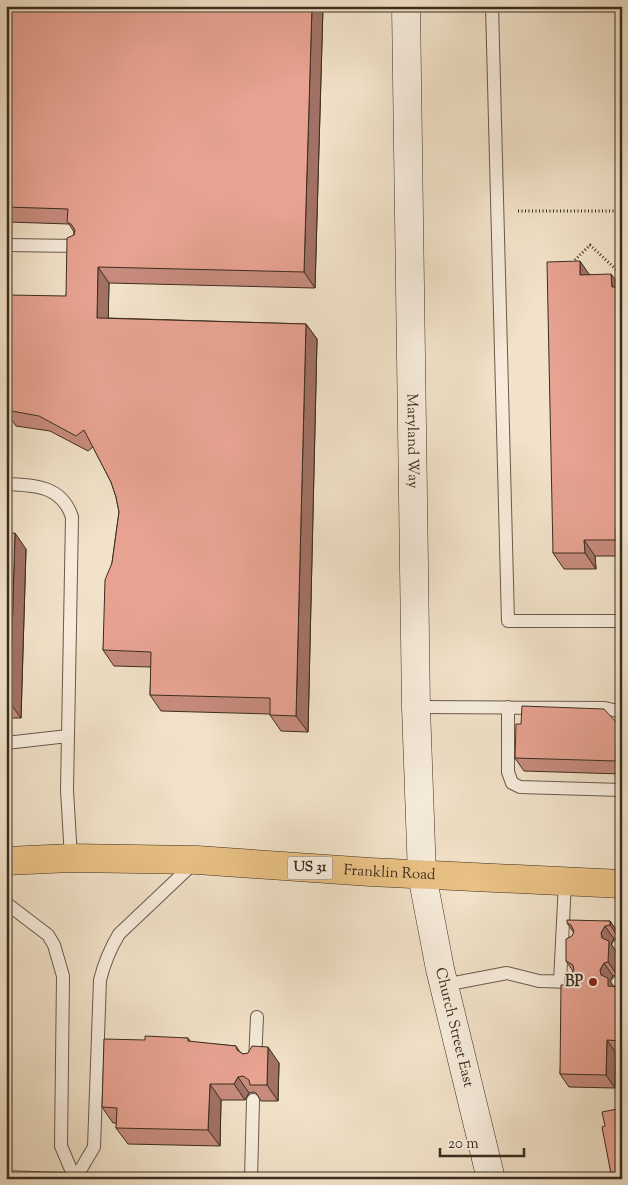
<svg xmlns="http://www.w3.org/2000/svg" width="628" height="1185" font-family="'Sorts Mill Goudy',serif">
	<style>
		.lines { fill: none; stroke-linecap: round; stroke-linejoin: round }
		.service-casing { stroke: #695a4a; stroke-width: 14 }
		.secondary-casing { stroke: #3b2d1f; stroke-width: 29 }
		.primary-casing { stroke: #3b2d1f; stroke-width: 29 }
		.path { stroke: #3b2d1f; stroke-width: 3; stroke-dasharray: 1 2.5; stroke-linecap: butt }
		.service { stroke: #f7ecdc; stroke-width: 12 }
		.secondary { stroke: #f7ecdc; stroke-width: 28 }
		.primary { stroke: #e9c184; stroke-width: 28 }
		.wall { fill: #c78b7d; stroke: #3b2d1f }
		.shaded-wall { fill: #a27166; stroke: #3b2d1f }
		.building { fill: #e7a291; stroke: #3b2d1f }
		.poi-dot { fill: #8f2418; stroke: #f7ecdc; stroke-width: 2 }
		.labels { text-anchor: middle; dominant-baseline: central; stroke-width: 4; stroke-linejoin: round; paint-order: stroke }
		.shield { fill: #f7ecdc; stroke: #736658; stroke-width: 1 }
		.shield-label { font-size: 14px; font-weight: bold; fill: #3b2d1f }
		.street-label { font-size: 15px; fill: #3b2d1f; stroke: #f7ecdc }
		.poi-label { font-size: 15px; font-weight: bold; fill: #3b2d1f; stroke: #f7ecdc; text-anchor: end }
	</style>
	<rect width="100%" height="100%" fill="#f2e2c9"/>
	<filter id="stains"><feTurbulence type="fractalNoise" baseFrequency=".004" numOctaves="4"/><feColorMatrix values="0 0 0 0 .2 0 0 0 0 .09 0 0 0 0 .02 0 0 0 .5 -.17"/></filter>
	<radialGradient id="worn" r=".72"><stop offset=".6" stop-color="#630" stop-opacity="0"/><stop offset="1" stop-color="#630" stop-opacity=".3"/></radialGradient>
	<g class="lines">
		<!-- service casing -->
		<g class="service-casing">
			<path id="service" d="M492 6 508 621H622
				M6 245 78 246
				M6 484C35 485 62 486 72 517L67 790 71 858
				M416 707 605 708 622 712
				M508 707V772L512 783 520 787 622 790
				M6 743 68 736
				M6 903 48 935 54 945 63 976 61 1146 75 1179
				M618 946H622
				M560 982 565 882
				M617 983H622
				M444 985 507 973 539 981 575 982
				M255 1062 257 1017
				M6 1177 61 1179
				M75 1179 94 1147 100 980C104 964 110 949 119 934L194 863
				M251 1179 253 1100"/>
		</g>
		<!-- secondary casing -->
		<g class="secondary-casing">
			<g id="secondary">
				<path id="s1" d="M406 6 416 707 422 875 440 969 491 1179"/>
			</g>
		</g>
		<!-- primary casing -->
		<g class="primary-casing">
			<g id="primary">
				<path id="s2" d="M6 861 71 858 197 860 370 872 622 884"/>
			</g>
		</g>
		<!-- path -->
		<path class="path" d="M518 211H622
			M575 260 590 245 622 275"/>
		<!-- service -->
		<use href="#service" class="service"/>
		<!-- secondary -->
		<use href="#secondary" class="secondary"/>
		<!-- primary -->
		<use href="#primary" class="primary"/>
	</g>
	<!-- wall -->
	<path class="wall" d="M6 6H323L315 288 109 283 108 318 306 324 317 339 308 732 281 731 270 715V714L161 711 150 695 151 667 114 666 103 650 112 563 119 512 116 497 111 482 93 447 88 451 50 431 16 426 6 411V377L66 296 74 232 69 224 8 222 6 220Z
		M589 274 622 287V556H595L596 569H564L553 553Z
		M6 533 26 549 21 718H6Z
		M622 730V774L524 771 515 758Z
		M610 921 619 934V938L614 939 611 944 618 954 617 975 613 976 610 981 613 986 622 987V1053H616L615 1088 569 1087 560 1074 565 985 573 971 566 961 574 933 567 923Z
		M188 1038 191 1042 236 1046 240 1052 243 1054 279 1063 278 1101H261L256 1093 254 1092 249 1093 245 1100H221L220 1146 128 1144 116 1128 117 1123H113L102 1107 145 1040Z"/>
	<!-- shaded-wall -->
	<path class="shaded-wall" d="M312 6H323L315 288 304 272Z
		M580 261 591 277 580 275Z
		M98 267 109 283 108 334 97 318Z
		M611 274 622 289 612 287Z
		M306 324 317 339 308 732 296 716Z
		M616 527 622 535V548L616 540Z
		M15 533 26 549 21 718 10 703Z
		M584 540 595 556 596 569 585 553Z
		M617 723 622 730V770L616 761Z
		M610 921 619 934V938L610 925Z
		M605 926 614 939 611 944 618 954 617 975 608 962 601 933Z
		M604 963 613 976 610 981 617 991 608 986 601 975 600 970Z
		M607 1040 616 1053 615 1088 606 1075Z
		M268 1047 279 1063 278 1101 267 1085Z
		M238 1077 249 1093 245 1100 234 1084Z
		M210 1084 221 1100 220 1146 208 1130Z"/>
	<!-- building -->
	<path class="building" d="M6 6H312L304 272 98 267 97 318 306 324 296 716 270 715V698L150 695 151 652 103 650 105 580 112 563 119 512 116 497 111 482 84 430 76 436 39 416 6 410 8 295 66 296 67 238 74 235 75 230 71 224 67 222 68 209 6 207Z
		M580 261V275L611 274 612 287H622V527H616V540H584L585 553H553L547 262Z
		M6 533H15L10 703 6 702Z
		M522 706 604 709 617 723 616 761 515 758 516 724H521Z
		M567 920 610 921V925L605 926 601 933 602 938 609 941 608 962 604 963 600 970 601 975 608 978V986L622 987V1041L607 1040 606 1075 560 1074 561 985H565V977L570 976 574 970 573 965 566 961V939L572 936 574 931 571 925 567 923Z
		M145 1036 188 1038V1041L236 1046 237 1050 243 1054 248 1053 252 1046 268 1047 267 1085H250L249 1080 243 1076 238 1077 234 1084H210L208 1130 116 1128 117 1108 102 1107 104 1039 145 1040Z
		M622 1108V1179H612L602 1127 605 1126 602 1112Z"/>
	<!-- markers -->
	<circle class="poi-dot" cx="593" cy="982" r="5"/>
	<g class="labels">
		<!-- shield labels -->
		<rect class="shield" x="287.5" y="856.5" width="45" height="23" rx="4"/>
		<g class="shield-label">
			<text x="310" y="868">US 31</text>
		</g>
		<!-- street labels -->
		<g class="street-label">
			<text stroke="none"><textPath href="#s1" startOffset="435">Maryland Way</textPath></text>
			<text stroke="none"><textPath href="#s2" startOffset="384">Franklin Road</textPath></text>
			<text stroke="none"><textPath href="#s1" startOffset="1025">Church Street East</textPath></text>
		</g>
		<!-- poi labels -->
		<g class="poi-label">
			<text x="583" y="982">BP</text>
		</g>
	</g>
	<!-- margin -->
	<rect width="628" height="1185" fill="none" stroke="#f2e2c9" stroke-width="25"/>
	<rect x="8" y="8" width="613" height="1170" fill="none" stroke="#3b2d1f" stroke-width="2.5"/>
	<rect x="12" y="12" width="603" height="1160" fill="none" stroke="#3b2d1f"/>
	<!-- scale -->
	<path d="M440 1148v8h84v-8" fill="none" stroke="#3b2d1f" stroke-width="2.5"/>
	<text x="448" y="1148" font-size="15" fill="#3b2d1f" stroke="#f7ecdc" stroke-width="4" paint-order="stroke">20 m</text>
	<rect width="100%" height="100%" filter="url(#stains)"/>
	<rect width="100%" height="100%" fill="url(#worn)"/>
</svg>
